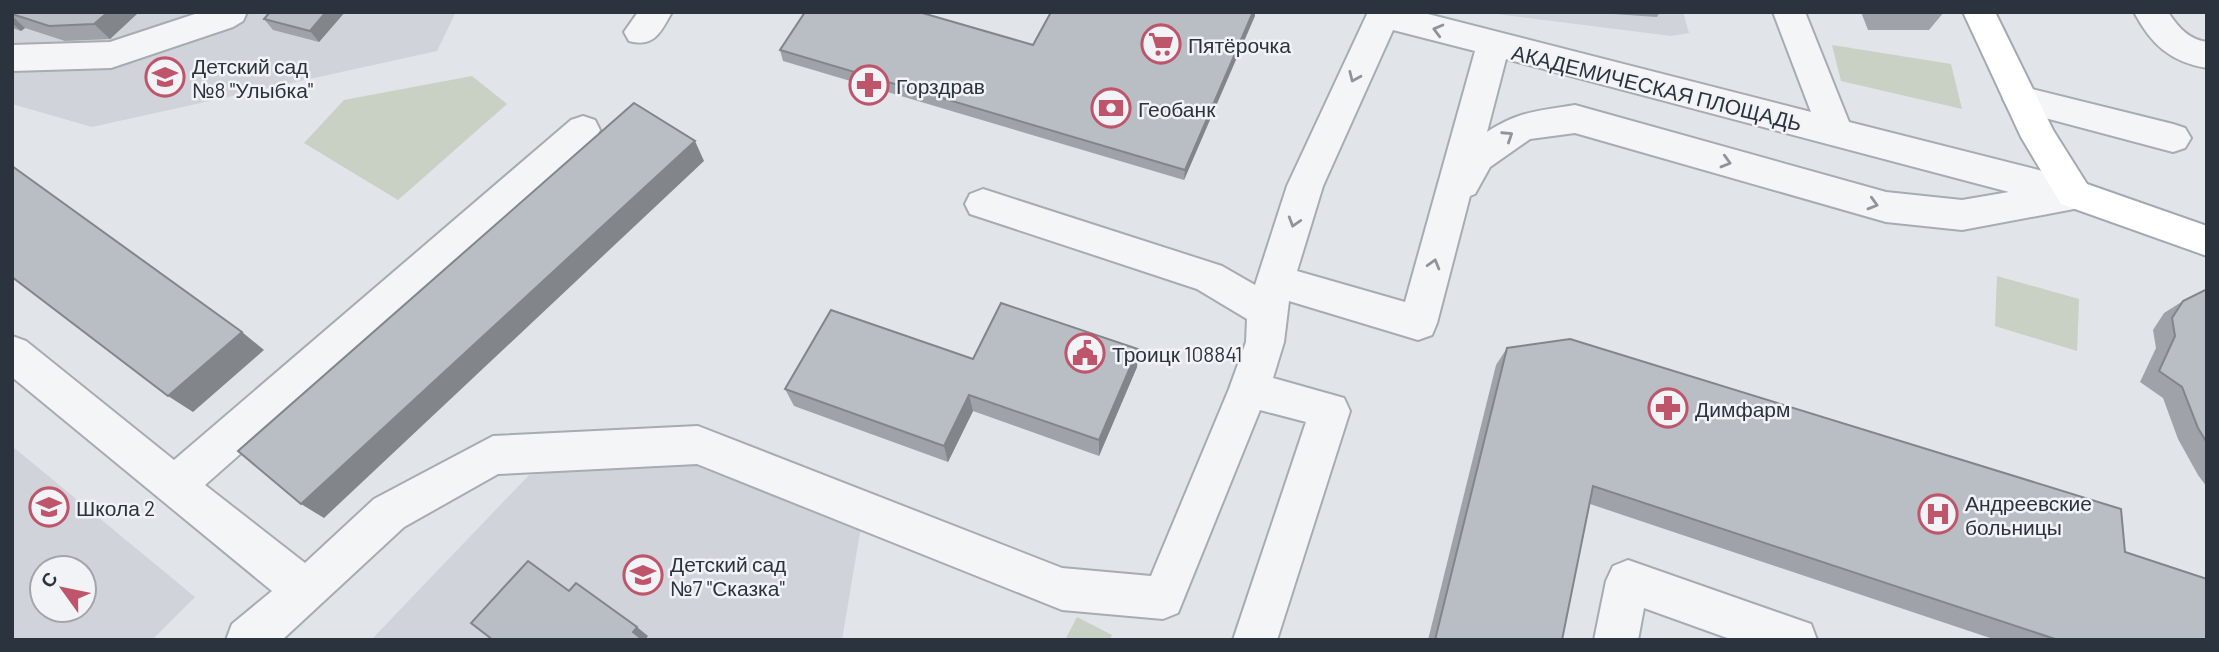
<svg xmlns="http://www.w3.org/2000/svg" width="2219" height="652" font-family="Barlow,sans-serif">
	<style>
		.built { fill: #d0d4da; fill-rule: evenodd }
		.green { fill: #c8d1c3 }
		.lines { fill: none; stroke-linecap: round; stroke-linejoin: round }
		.minor-casing { stroke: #a7abb2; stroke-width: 4 }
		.major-casing { stroke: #a2a9b3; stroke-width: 4 }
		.minor { fill: #f4f5f7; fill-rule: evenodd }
		.major { fill: #fff; fill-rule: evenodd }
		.wall { fill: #9fa3a9 }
		.shaded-wall { fill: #828589 }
		.building { fill: #b9bec4; stroke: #828589; stroke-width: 2 }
		.oneway { stroke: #90949a }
		.labels { text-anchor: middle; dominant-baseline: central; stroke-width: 5; stroke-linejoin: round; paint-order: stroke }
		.poi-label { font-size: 21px; fill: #2b333e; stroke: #f1f3f6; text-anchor: start }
		.street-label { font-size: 21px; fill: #2b333e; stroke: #f1f3f6 }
	</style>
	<rect width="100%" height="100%" fill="#e1e4e8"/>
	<!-- built -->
	<path class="built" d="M12 12H456L437 51 92 127 12 104Z
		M1481 12H1683L1689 33 1671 36Z
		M12 446 195 597 152 640H12ZM42 568H84V610H42Z
		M714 457 864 509 842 640H371L529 475Z"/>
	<!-- green -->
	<path class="green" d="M1832 45 1951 64 1962 109 1841 81Z
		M472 76 507 104 398 200 304 143 344 100Z
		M1997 276 2079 299 2077 351 1995 326Z
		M1077 617 1112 635 1110 640H1065Z"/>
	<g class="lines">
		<!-- minor casing -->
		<g class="minor-casing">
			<path id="minor" d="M201 12H247L243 21 233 27 111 68 12 71V45L110 42Z
				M638 12H672C661 32 654 48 629 41L624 32Z
				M1368 12H1420L1811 112 1773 12H1805L1849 122 2074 179 2087 184 2092 194 2087 204 2074 209 1962 230 1886 222 1575 133 1530 139 1490 167 1475 194 1470 196 1437 323 1432 335 1418 340 1289 301 1284 342 1273 378 1344 398 1350 411 1277 640H1233L1306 422 1260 410 1178 613 1163 619 1062 610 697 464 498 474 404 527 282 640H226L232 624 272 591 12 377V336L26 341 174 460 571 120 583 116 595 120 600 130 595 140 205 485 305 563 374 499 493 436 698 426 1062 568 1151 576 1229 389 1246 342 1247 319 1197 289 970 214 965 204 970 194 983 189 1222 266 1255 285 1287 186ZM1393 30 1475 51 1405 302 1297 271 1323 186ZM1506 59 2009 192 1962 200 1886 192 1575 105C1538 111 1519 111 1487 132Z
				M2134 12H2168C2178 27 2188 39 2207 42V68C2170 62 2151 44 2134 12Z
				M2020 86 2173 124 2185 128 2191 138 2185 148 2173 152 2008 108 2003 99 2008 90Z
				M1628 560 1811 624 1817 640H1733L1644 608 1638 640H1594L1606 581 1613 566Z"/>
		</g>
		<!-- major casing -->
		<g class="major-casing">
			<path id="major" d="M1963 12H1995L2053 130 2087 184 2207 226V256L2061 204 2021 137Z"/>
		</g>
		<!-- minor -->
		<use href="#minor" class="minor"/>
		<!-- major -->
		<use href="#major" class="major"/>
	</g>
	<!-- wall -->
	<path class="wall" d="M12 12H139L110 39 65 41 25 28 21 31 12 28Z
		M270 12H345L319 42 273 30 264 19Z
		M1051 12H1255L1184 180 783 61 780 50 1033 45Z
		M1584 12H1660L1657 17Z
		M1861 12H1944L1929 30H1868Z
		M2207 289V487L2198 475 2178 439 2163 398 2140 382 2156 348 2153 330 2164 313 2183 301Z
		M1507 348 2207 640H1996L1590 504 1562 640H1428L1496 365Z
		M1138 349 1137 367 1099 456 973 411 948 462 794 406 785 389 973 359Z"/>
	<!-- shaded-wall -->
	<path class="shaded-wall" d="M108 12H139L110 39 94 24Z
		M326 12H345L319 42 310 31Z
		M1253 12H1255V16L1184 180 1185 170Z
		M12 16 25 28 21 31 12 23Z
		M695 141 704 161 324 518 301 504Z
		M242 332 264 350 193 412 168 396Z
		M1138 349 1137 367 1099 456V440Z
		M969 395 973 411 948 462 944 446Z
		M637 627 648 636 645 640H642L633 632Z"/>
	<!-- building -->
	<path class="building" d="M12 12H108L94 24 49 26 12 14Z
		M270 12H326L310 31 264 19Z
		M805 12H919L1033 45 1051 12H1253L1185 170 780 50Z
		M634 103 695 141 301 504 238 451Z
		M12 166 242 332 168 396 12 277Z
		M2207 289V443L2198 428 2182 387 2159 371 2175 336 2172 318 2183 301Z
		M1001 303 1138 349 1099 440 969 395 944 446 785 389 831 310 973 359Z
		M1570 339 2121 509 2125 552 2207 579V640H2058L1593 486 1562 640H1435L1507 348Z
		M528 561 569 591 576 583 637 627 633 632 643 640H493L471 623Z"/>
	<!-- one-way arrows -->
	<defs><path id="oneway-chevron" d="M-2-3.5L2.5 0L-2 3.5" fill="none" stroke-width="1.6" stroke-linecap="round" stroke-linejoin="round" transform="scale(1.75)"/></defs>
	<g class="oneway">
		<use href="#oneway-chevron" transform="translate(1438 30) rotate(-165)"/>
		<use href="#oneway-chevron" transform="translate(1354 77) rotate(114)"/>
		<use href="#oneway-chevron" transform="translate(1508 136) rotate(-33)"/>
		<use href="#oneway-chevron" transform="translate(1726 162) rotate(16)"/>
		<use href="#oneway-chevron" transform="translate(1873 204) rotate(16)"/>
		<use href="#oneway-chevron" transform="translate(1294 222) rotate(107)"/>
		<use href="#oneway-chevron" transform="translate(1434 264) rotate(-74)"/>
	</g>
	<!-- icons -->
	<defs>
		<g id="supermarket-ring" transform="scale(2.0125)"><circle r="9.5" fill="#f1f3f6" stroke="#bf556a" stroke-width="1.5"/><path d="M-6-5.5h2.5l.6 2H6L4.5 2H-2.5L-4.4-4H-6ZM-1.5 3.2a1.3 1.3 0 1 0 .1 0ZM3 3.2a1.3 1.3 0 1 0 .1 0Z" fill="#bf556a"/></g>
		<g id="school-ring" transform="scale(2.0125)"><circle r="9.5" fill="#f1f3f6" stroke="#bf556a" stroke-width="1.5"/><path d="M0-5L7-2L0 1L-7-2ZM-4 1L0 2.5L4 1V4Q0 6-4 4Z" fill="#bf556a"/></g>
		<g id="pharmacy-ring" transform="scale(2.0125)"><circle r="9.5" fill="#f1f3f6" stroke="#bf556a" stroke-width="1.5"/><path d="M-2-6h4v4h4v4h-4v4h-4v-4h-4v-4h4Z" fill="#bf556a"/></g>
		<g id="bank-ring" transform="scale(2.0125)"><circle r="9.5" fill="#f1f3f6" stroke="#bf556a" stroke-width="1.5"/><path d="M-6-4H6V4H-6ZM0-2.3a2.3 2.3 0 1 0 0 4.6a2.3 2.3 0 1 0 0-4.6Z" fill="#bf556a"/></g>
		<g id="civic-ring" transform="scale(2.0125)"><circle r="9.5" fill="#f1f3f6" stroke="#bf556a" stroke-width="1.5"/><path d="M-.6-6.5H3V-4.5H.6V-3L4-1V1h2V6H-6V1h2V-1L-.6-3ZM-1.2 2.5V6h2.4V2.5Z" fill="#bf556a"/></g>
		<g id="hospital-ring" transform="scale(2.0125)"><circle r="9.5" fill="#f1f3f6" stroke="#bf556a" stroke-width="1.5"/><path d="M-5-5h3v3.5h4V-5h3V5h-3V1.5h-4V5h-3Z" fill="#bf556a"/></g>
	</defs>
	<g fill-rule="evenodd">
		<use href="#supermarket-ring" x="1161" y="44"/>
		<use href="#school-ring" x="165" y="77"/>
		<use href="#pharmacy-ring" x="869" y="85"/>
		<use href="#bank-ring" x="1111" y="108"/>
		<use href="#civic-ring" x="1085" y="353"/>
		<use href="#pharmacy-ring" x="1668" y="408"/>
		<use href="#school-ring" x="49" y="507"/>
		<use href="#hospital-ring" x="1938" y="514"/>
		<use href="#school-ring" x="643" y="575"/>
	</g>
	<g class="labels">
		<!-- poi labels -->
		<g class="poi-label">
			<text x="1188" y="44">Пятёрочка</text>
			<text x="192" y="65">Детский сад<tspan x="192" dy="24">№8 "Улыбка"</tspan></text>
			<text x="896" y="85">Горздрав</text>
			<text x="1138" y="108">Геобанк</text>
			<text x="1112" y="353">Троицк 108841</text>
			<text x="1695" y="408">Димфарм</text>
			<text x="1965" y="502">Андреевские<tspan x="1965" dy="24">больницы</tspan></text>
			<text x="76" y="507">Школа 2</text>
			<text x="670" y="563">Детский сад<tspan x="670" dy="24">№7 "Сказка"</tspan></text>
		</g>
		<!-- street labels -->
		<g class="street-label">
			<text transform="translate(1657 87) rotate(14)">АКАДЕМИЧЕСКАЯ ПЛОЩАДЬ</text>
		</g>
	</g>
	<!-- border -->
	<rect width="2219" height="652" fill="none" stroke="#2b333e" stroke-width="28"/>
	<!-- north arrow -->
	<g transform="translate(63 589) rotate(303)"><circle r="33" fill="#f1f3f6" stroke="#a2a6ac" stroke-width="2"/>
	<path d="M0-5L12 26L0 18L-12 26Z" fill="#bf556a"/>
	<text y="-10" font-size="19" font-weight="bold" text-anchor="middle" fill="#2b333e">С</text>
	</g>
</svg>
